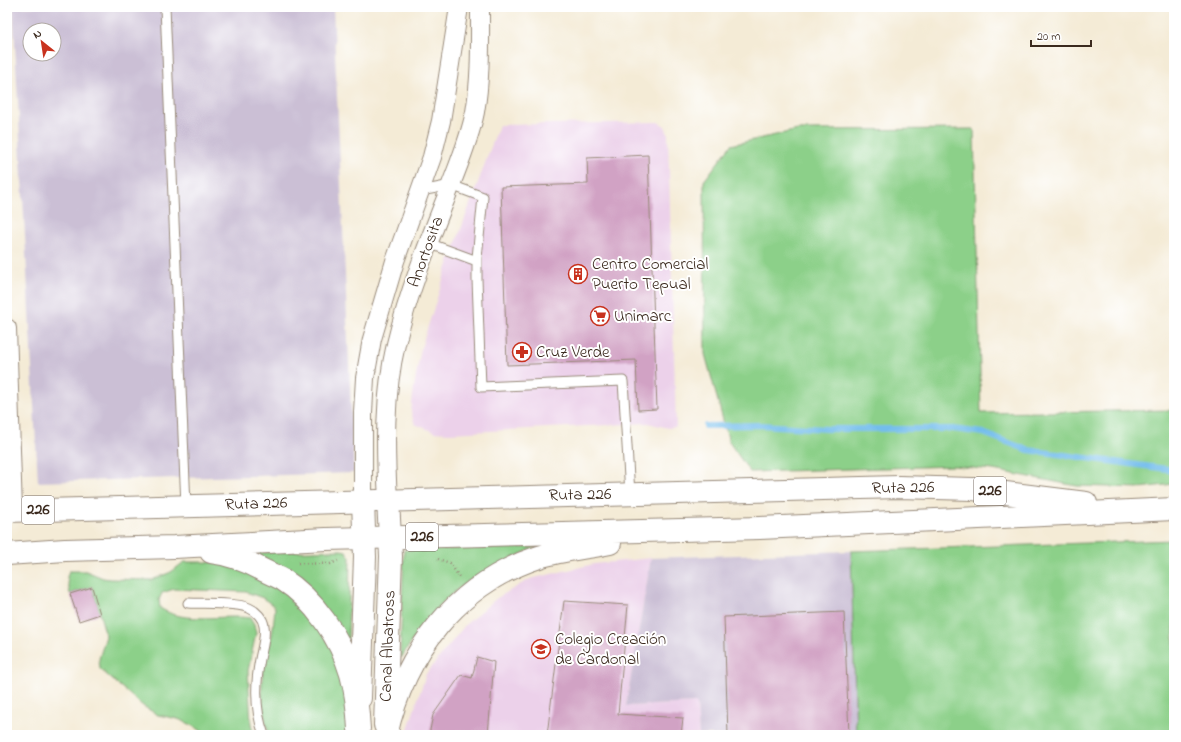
<svg xmlns="http://www.w3.org/2000/svg" width="1181" height="742" font-family="'Indie Flower',sans-serif">
	<style>
		.built { fill: #ecd1ea }
		.industrial { fill: #cbbfd5; fill-rule: evenodd }
		.green { fill: #8cd089; stroke: #647d54 }
		.lines { fill: none; stroke-linecap: round; stroke-linejoin: round }
		.stream { stroke: #73bdec; stroke-width: 6 }
		.building { fill: #d1a2c4 }
		.service-casing { stroke: #988a7a; stroke-width: 11 }
		.minor-casing { stroke: #988a7a; stroke-width: 20 }
		.tertiary-casing { stroke: #988a7a; stroke-width: 24 }
		.primary-casing { stroke: #988a7a; stroke-width: 24 }
		.path { stroke: #988a7a; stroke-width: 2.5; stroke-dasharray: 1 3; stroke-linecap: butt }
		.service { stroke: #fff; stroke-width: 9 }
		.minor { stroke: #fff; stroke-width: 18 }
		.tertiary { stroke: #fff; stroke-width: 22 }
		.primary { stroke: #fff; stroke-width: 22 }
		.labels { text-anchor: middle; dominant-baseline: central; stroke-width: 4; stroke-linejoin: round; paint-order: stroke }
		.shield { fill: #fff; stroke: #766a62; stroke-width: 1 }
		.shield-label { font-size: 16px; font-weight: bold; fill: #3b2a1e }
		.street-label { font-size: 17px; fill: #3b2a1e; stroke: #fff }
		.poi-label { font-size: 17px; fill: #3b2a1e; stroke: #fff; text-anchor: start }
	</style>
	<rect width="100%" height="100%" fill="#fff"/>
	<filter id="ink" filterUnits="userSpaceOnUse"><feTurbulence type="fractalNoise" baseFrequency=".025" numOctaves="2"/><feDisplacementMap in="SourceGraphic" scale="8" xChannelSelector="R" yChannelSelector="G"/><feConvolveMatrix kernelMatrix="1 2 1 2 8 2 1 2 1" color-interpolation-filters="sRGB"/></filter>
	<filter id="wash" filterUnits="userSpaceOnUse"><feTurbulence type="fractalNoise" baseFrequency=".012" numOctaves="4" result="noise"/><feDisplacementMap in="SourceGraphic" scale="16" xChannelSelector="R" yChannelSelector="G"/><feGaussianBlur stdDeviation="0.9" result="paint"/><feColorMatrix in="noise" values="0 0 0 0 0 0 0 0 0 0 0 0 0 0 0 0 0 1.4 0 .05"/><feComposite in="paint" operator="in"/></filter>
	<g filter="url(#wash)">
		<rect width="100%" height="100%" fill="#f4ebd6"/>
		<!-- built -->
		<path class="built" d="M658 122 665 126 668 134 676 427 668 428 648 423 449 433 434 432 415 424 413 419 411 412 414 387 421 348 446 270 499 125Z
			M651 558 626 706 697 703 699 735H406L426 674 466 624 497 598 530 579 594 564Z"/>
		<!-- industrial -->
		<path class="industrial" d="M13 7H333L354 473 38 482ZM30 30H54V54H30Z
			M851 551 856 735H699L697 703 626 706 651 558Z"/>
		<!-- green -->
		<path class="green" d="M974 129 981 413 1174 410V484L1140 488 1077 486 993 470 954 466 750 472 729 442 705 354 704 181 731 145 798 130Z
			M1174 540V735H856L851 551Z
			M537 547C519 555 500 563 482 573 447 592 422 623 402 657H400L404 550Z
			M341 550 346 551 350 557 348 642 249 553Z
			M184 562H210L259 573 305 605 340 661 349 715 346 735H269C262 711 259 686 265 661 266 655 268 650 270 644 273 632 274 619 275 607L263 598 246 592 174 589 162 593 159 600 160 608C186 625 221 614 250 618L254 625 256 633 248 671 251 724 254 735H208L192 725 178 719 158 715 143 706 100 669 99 659 106 636 92 587 70 594 67 577 69 571H86L103 578 110 579 152 580 171 572Z"/>
		<g class="lines">
			<!-- stream -->
			<path class="stream" d="M706 426 760 425 827 429H953L983 433 1028 450 1174 470"/>
		</g>
		<g id="blocks">
			<!-- building -->
			<path class="building" d="M648 155 657 409 638 410 636 360 507 365 501 187 588 184 587 158Z
				M92 587 100 614 79 621 70 594Z
				M564 601 628 605 618 714 683 718 681 735H547Z
				M844 612 849 735H728L724 617Z
				M477 657 494 662 488 735H429L433 715 461 675 472 678Z"/>
		</g>
	</g>
	<g filter="url(#ink)">
		<use href="#blocks" fill-opacity="0" stroke="#988a7a" stroke-width="1"/>
		<g class="lines">
			<!-- service casing -->
			<g class="service-casing">
				<path id="service" d="M165 7 186 506
					M421 191 451 185 483 197 477 258V279L481 387 623 381 630 494
					M428 243 477 261
					M188 603C204 604 235 602 249 608 256 611 263 618 264 626 266 637 262 648 260 659 255 685 255 711 264 735"/>
			</g>
			<!-- minor casing -->
			<g class="minor-casing">
				<path id="minor" d="M7 328 13 511
					M388 500C385 448 384 395 396 344 408 294 427 246 446 198 456 170 469 142 475 112 481 78 480 42 480 7
					M363 501V412L365 378 372 339 395 261 432 157 441 121 459 7"/>
			</g>
			<!-- tertiary casing -->
			<g class="tertiary-casing">
				<path id="tertiary" d="M360 698 365 557 363 501
					M385 725 391 556 388 500"/>
			</g>
			<!-- primary casing -->
			<g class="primary-casing">
				<path id="primary" d="M7 511 899 487 973 489 1086 503
					M211 552C229 554 247 561 263 570 269 573 276 576 282 579 314 599 341 639 351 674 356 692 358 710 359 729
					M7 554 65 550 174 547 326 539 760 528 1174 509
					M386 735C405 652 456 584 539 557 562 550 586 548 610 543"/>
			</g>
			<!-- path -->
			<path class="path" d="M438 559 450 563 459 577
				M298 563 330 564 338 561"/>
			<!-- service -->
			<use href="#service" class="service"/>
			<!-- minor -->
			<use href="#minor" class="minor"/>
			<!-- tertiary -->
			<use href="#tertiary" class="tertiary"/>
			<!-- primary -->
			<use href="#primary" class="primary"/>
		</g>
	</g>
	<!-- icons -->
	<defs>
		<g id="building-ring" transform="scale(1)"><circle r="9.5" fill="#fff" stroke="#c8321e" stroke-width="1.5"/><path d="M-4-6H4V6H1V3H-1V6H-4ZM-2.5-4.3h1.7v1.8h-1.7ZM.8-4.3h1.7v1.8H.8ZM-2.5-1h1.7V.8h-1.7ZM.8-1h1.7V.8H.8Z" fill="#c8321e"/></g>
		<g id="supermarket-ring" transform="scale(1)"><circle r="9.5" fill="#fff" stroke="#c8321e" stroke-width="1.5"/><path d="M-6-5.5h2.5l.6 2H6L4.5 2H-2.5L-4.4-4H-6ZM-1.5 3.2a1.3 1.3 0 1 0 .1 0ZM3 3.2a1.3 1.3 0 1 0 .1 0Z" fill="#c8321e"/></g>
		<g id="pharmacy-ring" transform="scale(1)"><circle r="9.5" fill="#fff" stroke="#c8321e" stroke-width="1.5"/><path d="M-2-6h4v4h4v4h-4v4h-4v-4h-4v-4h4Z" fill="#c8321e"/></g>
		<g id="school-ring" transform="scale(1)"><circle r="9.5" fill="#fff" stroke="#c8321e" stroke-width="1.5"/><path d="M0-5L7-2L0 1L-7-2ZM-4 1L0 2.5L4 1V4Q0 6-4 4Z" fill="#c8321e"/></g>
	</defs>
	<g fill-rule="evenodd">
		<use href="#building-ring" x="578" y="274"/>
		<use href="#supermarket-ring" x="600" y="316"/>
		<use href="#pharmacy-ring" x="522" y="352"/>
		<use href="#school-ring" x="541" y="649"/>
	</g>
	<g class="labels">
		<!-- shield labels -->
		<g class="shield">
			<rect x="974" y="477" width="32" height="28" rx="3"/>
			<rect x="22" y="496" width="32" height="28" rx="3"/>
			<rect x="406" y="523" width="32" height="28" rx="3"/>
		</g>
		<g class="shield-label">
			<text x="990" y="491">226</text>
			<text x="38" y="510">226</text>
			<text x="422" y="537">226</text>
		</g>
		<!-- street labels -->
		<g class="street-label">
			<text transform="translate(426 252) rotate(-70)">Anortosita</text>
			<text transform="translate(903 488) rotate(-1)">Ruta 226</text>
			<text transform="translate(580 495) rotate(-1)">Ruta 226</text>
			<text transform="translate(256 504) rotate(-2)">Ruta 226</text>
			<text transform="translate(388 646) rotate(-88)">Canal Albatross</text>
		</g>
		<!-- poi labels -->
		<g class="poi-label">
			<text x="592" y="264">Centro Comercial<tspan x="592" dy="20">Puerto Tepual</tspan></text>
			<text x="614" y="316">Unimarc</text>
			<text x="536" y="352">Cruz Verde</text>
			<text x="555" y="639">Colegio Creación<tspan x="555" dy="20">de Cardonal</tspan></text>
		</g>
	</g>
	<!-- margin -->
	<rect width="1181" height="742" fill="none" stroke="#fff" stroke-width="24"/>
	<!-- north arrow -->
	<g transform="translate(42 42) rotate(330)"><circle r="19" fill="#ffffff" stroke="#b1aaa5"/>
	<path d="M0-3L7 15L0 10L-7 15Z" fill="#c8321e"/>
	<text y="-6" font-size="11" font-weight="bold" text-anchor="middle" fill="#3b2a1e">N</text>
	</g>
	<!-- scale -->
	<path d="M1031 40v6h60v-6" fill="none" stroke="#3b2a1e" stroke-width="2"/>
	<text x="1037" y="40" font-size="12" fill="#3b2a1e" stroke="#ffffff" stroke-width="3" paint-order="stroke">20 m</text>
</svg>
